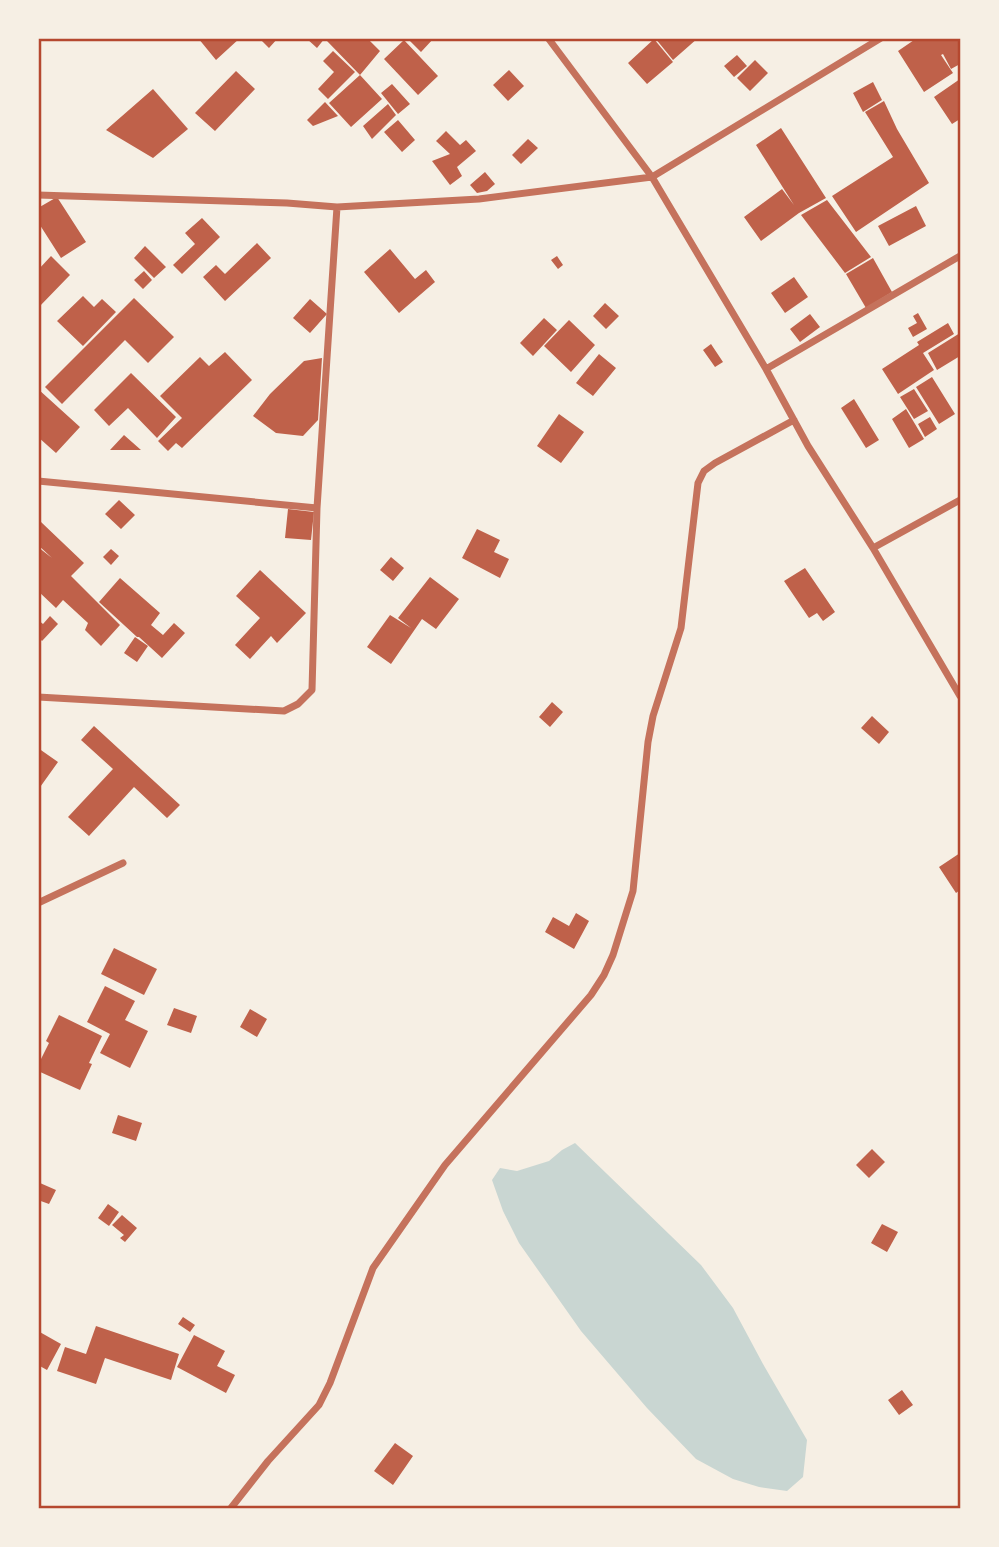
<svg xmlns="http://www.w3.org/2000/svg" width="999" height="1547" font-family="'PT Sans',sans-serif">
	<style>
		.water { fill: #c9d6d2 }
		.building { fill: #bf614a }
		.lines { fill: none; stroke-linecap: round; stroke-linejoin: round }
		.minor { stroke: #c5725c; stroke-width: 7 }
		.neatline { fill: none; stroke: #b5482f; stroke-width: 2.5 }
	</style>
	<rect width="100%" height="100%" fill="#f6efe4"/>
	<!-- water -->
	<path class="water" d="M575 1143 701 1265 733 1308 763 1364 807 1440 803 1477 787 1491 759 1487 733 1479 696 1459 647 1408 581 1331 519 1243 503 1211 492 1180 500 1168 517 1171 549 1161 562 1150Z"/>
	<!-- building -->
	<path class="building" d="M198 38H240L216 60Z
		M259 38H278L269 48Z
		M306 38H325L317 48Z
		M330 38H367L380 51 360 75 327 41Z
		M407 38H434L421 52Z
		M655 38H698L673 60Z
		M917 38H959L960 42V64L951 69 943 54 941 55 953 73 924 92 898 51Z
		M654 39 673 62 647 84 628 63Z
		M404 40 438 76 418 95 384 59Z
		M333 51 355 72 328 99 318 89 334 72 323 61Z
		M737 55 747 66 734 77 724 66Z
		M755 60 768 73 750 91 737 78Z
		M509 70 524 86 508 101 493 85Z
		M236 71 255 89 215 131 195 113Z
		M360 75 382 99 351 127 329 103Z
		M960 79V119L952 124 934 97Z
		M873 82 882 100 863 112 853 93Z
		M392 84 410 104 398 114 381 93Z
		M153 89 188 129 153 158 106 130Z
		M884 101 897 129 929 183 856 232 832 196 893 157 865 112Z
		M325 102 338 116 313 126 307 120Z
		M388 104 396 115 372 139 363 126Z
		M398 120 415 140 402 152 384 132Z
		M781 128 826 198 799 213 761 241 744 217 782 189 794 205 756 145Z
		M446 131 460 145 466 140 476 151 457 167 462 176 450 185 432 161 450 154 436 141Z
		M528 139 538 148 521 164 512 155Z
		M485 172 495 184 487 191 477 193 470 185Z
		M57 197 86 242 61 258 38 222V208Z
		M827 200 871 257 845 273 801 215Z
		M916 206 926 226 889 246 878 226Z
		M202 218 220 237 182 274 173 265 195 244 185 233Z
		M257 243 271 258 225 301 203 277 216 265 225 274Z
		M145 246 166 267 154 278 134 258Z
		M390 249 415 279 426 270 435 282 399 313 364 272Z
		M51 256 70 275 38 308V270Z
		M557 256 563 265 558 269 551 260Z
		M873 258 892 292 866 308 846 274Z
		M144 271 152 280 143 289 134 280Z
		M794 277 808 297 785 313 771 293Z
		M83 296 94 307 102 299 116 312 83 346 57 321Z
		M134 298 174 337 148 363 125 340 62 404 45 387Z
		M310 299 327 314 310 333 293 318Z
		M605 303 619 316 606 329 593 316Z
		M918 313 927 329 913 337 908 328 917 323 913 316Z
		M810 314 820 327 800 342 790 329Z
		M544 318 557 330 533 356 520 343Z
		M569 320 595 345 571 372 544 346Z
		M948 323 954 334 923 353 934 370 898 394 882 369 919 345 917 342Z
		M960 333V356L937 370 928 353Z
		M711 344 723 362 715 367 703 350Z
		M225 352 252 380 182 448 176 443 168 451 158 441 182 418 160 396 200 357 209 366Z
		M599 354 616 368 593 396 576 383Z
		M322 358 318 420 303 436 276 433 253 416 270 394 304 361Z
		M131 373 176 417 157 438 128 408 109 426 94 410Z
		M932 377 955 414 939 424 916 387Z
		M38 389 80 427 56 453 38 437Z
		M914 389 928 411 914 419 900 397Z
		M854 399 879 440 866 448 841 408Z
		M906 409 924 439 909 448 892 419Z
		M559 414 584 432 561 463 537 446Z
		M930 417 937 429 925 437 918 424Z
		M124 435 141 450H110Z
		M119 500 135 515 121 529 105 514Z
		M288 509 314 512 311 540 285 538Z
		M41 522 84 563 71 576 120 625 101 646 85 630 88 623 63 600 56 608 38 591V547L52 558 38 545V525Z
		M477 529 500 540 494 552 509 559 500 578 462 558Z
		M111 549 119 556 111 565 103 557Z
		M391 557 404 568 393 581 380 570Z
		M805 568 835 612 823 621 817 613 809 618 784 581Z
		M260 570 306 613 277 643 271 636 250 659 235 645 260 618 236 596Z
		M430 577 459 599 436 629 422 619 391 664 367 647 390 615 411 628 398 618Z
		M120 578 160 613 151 625 163 635 174 623 185 633 162 658 139 637H137L99 602Z
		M50 616 58 624 42 641 38 637V620L43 624Z
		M135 637 148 646 137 662 124 653Z
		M552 702 563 712 550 727 539 717Z
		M872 716 889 732 879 744 861 728Z
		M94 726 180 805 167 818 134 787 89 836 68 817 113 769 81 740Z
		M38 748 58 762 38 790Z
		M960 853V890L956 893 939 867Z
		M576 913 589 921 574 949 545 932 553 917 569 926Z
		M114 948 157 969 144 995 101 974Z
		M105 986 135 1001 125 1020 148 1031 130 1068 100 1053 110 1034 87 1022Z
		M174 1008 197 1016 191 1033 167 1025Z
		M250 1009 267 1019 257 1037 240 1027Z
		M59 1015 102 1036 89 1063 92 1064 80 1090 38 1071V1065L49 1043 46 1041Z
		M118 1115 142 1123 136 1141 112 1133Z
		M872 1149 885 1162 869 1178 856 1165Z
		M40 1183 56 1190 49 1204 38 1200V1186Z
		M108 1204 119 1212 109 1226 98 1218Z
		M122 1215 137 1228 125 1242 120 1238 124 1235 112 1225Z
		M882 1224 898 1232 887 1252 871 1243Z
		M183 1317 195 1325 190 1332 178 1324Z
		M96 1326 179 1354 171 1380 105 1358 96 1384 57 1371 65 1347 86 1354Z
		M38 1331 61 1344 47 1370 38 1365Z
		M194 1335 225 1351 217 1366 235 1375 226 1393 177 1367Z
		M902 1390 913 1405 899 1415 888 1400Z
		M395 1443 413 1456 393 1485 374 1471Z"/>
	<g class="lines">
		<!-- minor -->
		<path class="minor" d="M548 38 652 177 766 369 808 446 873 548 960 500
			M38 195 287 203 337 207 479 199 652 177 881 38
			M766 369 960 256
			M38 481 317 508
			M873 548 960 696
			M38 697 284 711 298 704 312 690 317 508 337 207
			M38 903 123 863
			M231 1508 268 1461 319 1405 330 1383 373 1268 445 1165 591 995 604 975 613 955 633 891 648 742 653 716 681 628 698 483 704 471 715 463 794 420"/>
	</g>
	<!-- border -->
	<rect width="999" height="1547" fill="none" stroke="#f6efe4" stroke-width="80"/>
	<rect x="40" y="40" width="919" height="1467" class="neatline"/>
</svg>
